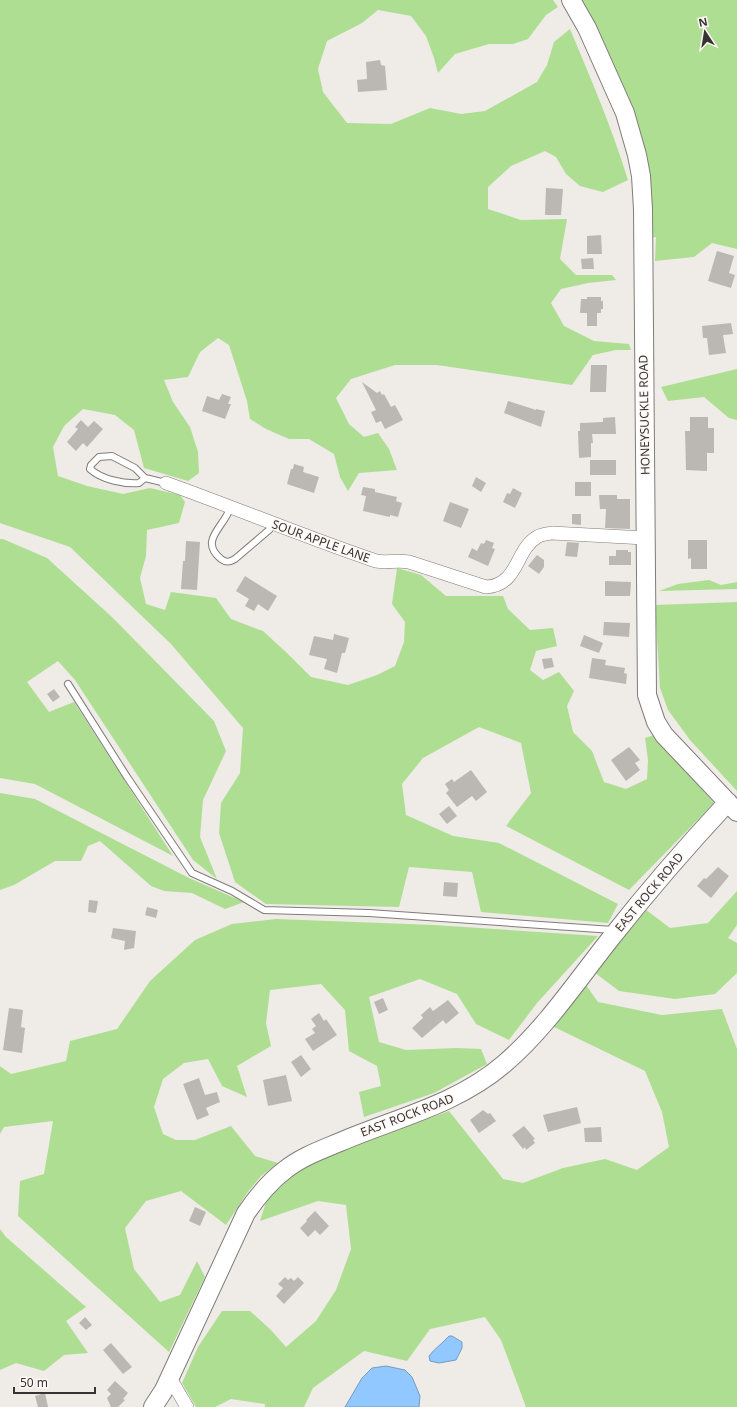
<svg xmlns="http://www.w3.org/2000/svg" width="737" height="1407" font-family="'Noto Sans',sans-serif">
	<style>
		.green { fill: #aede92 }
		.water { fill: #90c8ff; stroke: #759cc2 }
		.building { fill: #bbb7b3 }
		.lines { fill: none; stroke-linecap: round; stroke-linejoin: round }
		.lane-casing { stroke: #807c79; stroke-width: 8 }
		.street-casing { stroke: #807c79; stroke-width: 14 }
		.secondary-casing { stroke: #807c79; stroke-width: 20 }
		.lane { stroke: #fff; stroke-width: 6 }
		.street { stroke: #fff; stroke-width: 13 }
		.secondary { stroke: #fff; stroke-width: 18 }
		.labels { text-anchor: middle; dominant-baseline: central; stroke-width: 3; stroke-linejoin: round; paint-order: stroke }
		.street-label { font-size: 12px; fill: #363433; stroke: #fdf8f5 }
	</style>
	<rect width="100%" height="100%" fill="#efebe7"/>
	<!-- green -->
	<path class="green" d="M0 0H553L558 7 546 15 528 39 513 44H489L455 54 438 73 434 58 426 36 411 16 378 10 362 23 327 41 318 69 323 92 347 123 391 124 430 108 461 114 485 111 537 82 547 65 554 42 570 29C591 79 612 128 628 180L603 192 580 186 566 174 556 157 545 151 511 166 488 187V209L521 220 567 219 560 259 576 275H612L616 280 588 283 561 289 551 303 564 326 594 341 629 344 631 350H616L593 355 572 385 437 365H395L351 379 336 398 349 424 364 437 378 433 389 449 397 470 359 473 348 491 340 477 334 454 309 439H289L266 429 250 419 247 401 229 345 218 338 200 352 188 377 164 380 173 402 190 427 198 452 199 473 188 481 144 468 134 430 115 415 83 409 64 426 53 447 58 476 87 486 123 494 150 488 180 495 185 502 179 523 147 530 146 556 140 578 146 604 165 610 171 592 216 598 231 619 263 631 288 654 311 677 348 685 377 675 395 666 404 642 405 622 392 604 397 568 421 575 446 596H503L508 609 530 630 553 628 557 646 536 651 530 670 543 680 559 672 574 691 567 706 573 732 592 751 604 782 626 789 647 779 648 760 645 738 654 735 714 803 629 890 506 826 531 793 521 743 479 727 423 758 402 784 406 815 453 836 499 843 618 904 608 923 481 912 472 872 409 867 399 907 266 904 235 882 219 833 221 803 240 773 243 728 171 644 70 547 0 523Z
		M580 0H737V249L712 243 694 257 655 261 656 237 651 238 629 104 618 74 604 44Z
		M737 369V420L729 418 704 397 668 401 661 387Z
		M0 539H3L47 558 113 618 214 721 226 751 203 800 200 837 217 879 193 860 75 680 58 661 27 682 49 712 74 702 173 856 35 784 0 778Z
		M709 580 721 585 737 582V589L659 591 678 584Z
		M737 602V791L690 740 668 710 660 688 655 605Z
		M0 793 35 799 189 878 244 902 225 909 192 893 164 891 151 886 100 841 88 846 81 861H55L14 885 0 890Z
		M737 891V925L728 938 737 943V973L715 994 675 999 619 991 594 972 645 909 670 928 708 923Z
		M276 919 434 925 598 936 537 1003 509 1040 476 1024 457 994 420 979 369 997 379 1042 406 1050 457 1048 481 1049 487 1064 434 1093 364 1117 359 1092 381 1086 377 1066 349 1051 345 1010 321 984 270 990 266 1023 271 1046 237 1066 247 1097 222 1086 208 1059 184 1063 163 1079 154 1107 163 1134 176 1140H195L231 1126 255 1156 278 1163 261 1176 247 1193 226 1225 181 1191 146 1201 125 1228 134 1269 160 1302 180 1295 197 1261 205 1277 169 1352 18 1216 20 1181 44 1174 53 1121 4 1127 0 1134V1066L11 1074 66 1061 70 1041 117 1029 150 981 195 940 232 924Z
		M586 985 598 1002 662 1015 722 1009 737 1049V1407H526L501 1340 485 1317 430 1329 407 1361 364 1351 313 1388 304 1407H265V1404L231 1399 215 1407H196L182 1383 198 1347 222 1311H250L271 1330 286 1347 316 1321 336 1290 351 1249 346 1205 318 1201 260 1221 267 1199 294 1175 325 1156 449 1111 503 1179 523 1183 563 1168 605 1159 637 1170 669 1147 662 1112 645 1071 552 1026Z
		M0 1229 6 1237 86 1307 66 1321 88 1353 64 1355 44 1371 16 1363 0 1370Z"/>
	<!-- water -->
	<path class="water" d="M449 1336H452L462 1342V1348L456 1360 439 1363 430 1361 429 1356C434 1349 443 1343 449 1336Z
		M386 1366 405 1370 412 1377 420 1396 419 1407H345L362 1378 372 1368Z"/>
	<!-- building -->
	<path class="building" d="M380 60 381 65 385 66 387 90 358 92 357 80 367 79 366 62Z
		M546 188 563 189 561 215H545Z
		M601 235 602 254H587V236Z
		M717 251 734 256 729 273 735 275 731 288 708 281Z
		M593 258 594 269H582L581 259Z
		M587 297H601V301H603V309H601V313H597V326H587V313H580L581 299H587Z
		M731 323 733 334 723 335 726 353 709 355 707 338H703L702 326Z
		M591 365H607L606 392H590Z
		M362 382 377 393 380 391 382 395 384 394 391 407 395 405 403 420 385 429 381 421 376 423 371 412 376 410Z
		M222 394 231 397 228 404H231L225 419 202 411 207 396 219 400Z
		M508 401 536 410V409L545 411 541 427 504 413Z
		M615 417 616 434H592L593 443H591V457L579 458 578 431H580V423L603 422V418Z
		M690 417H708V428H714V453H707V471L686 470 685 431H690Z
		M81 420 88 427 94 421 103 429 87 447 83 443 76 451 67 442 78 429 75 427Z
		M590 460H616V475H590Z
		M294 464 304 467 303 472 319 477 314 493 287 484 291 469H293Z
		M476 477 486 483 481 492 472 486Z
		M575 482H591V496H575Z
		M363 487 375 489V492L397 497 396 501 402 503 398 517 390 515V517L363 511 366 496 361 495Z
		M513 488 522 493 515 508 503 502 507 493 510 494Z
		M599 495H617V499H630V529L605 528 606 509H600Z
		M450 502 469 509 461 528 443 521Z
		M572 514H581V525L572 524Z
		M486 540 494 543 492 548 495 549 488 566 468 557 472 548 477 551 481 543 484 544Z
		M688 540H707V569H691V558L688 559Z
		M186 541 200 542 197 590 181 589 183 561H185Z
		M567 542 579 543 577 557 565 556Z
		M616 550H628V552H631V565H609V556H616Z
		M537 555 544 560V567L539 574 528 566Z
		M245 576 277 596 268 611 258 604 254 611 245 606 249 599 236 591Z
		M605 581 631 582 630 596H605Z
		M604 622 630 623 629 637 603 635Z
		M334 634 349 638 345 653H342L337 673 324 669 327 659 309 655 314 636 333 640Z
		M584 635 603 643 599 653 580 646Z
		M552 658 554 667 544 669 542 659Z
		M592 658 606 660 605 665 625 668 624 673 627 674 626 684 589 678Z
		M54 689 60 697 53 702 47 694Z
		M629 747 640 760 635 763 640 770 626 781 611 760Z
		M471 770 487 792 476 801 472 796 457 807 446 793 449 790 445 784 452 779 454 782Z
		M449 806 457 816 447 824 439 814Z
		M718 867 729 876 711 898 697 886 704 878 706 879Z
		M444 882 458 883 457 897 443 896Z
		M89 900 98 901 96 913 88 912Z
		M147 907 158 910 156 918 145 915Z
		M113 928 136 931 134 948 124 950 125 941 111 938Z
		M383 998 388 1010 379 1014 374 1002Z
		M448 1000 459 1013 446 1024 443 1020 422 1038 412 1028 423 1018 421 1015 430 1007 433 1011Z
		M9 1008 23 1010 21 1027 25 1028 22 1053 3 1050Z
		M319 1013 324 1021 326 1019 337 1035 313 1051 305 1039 315 1033 312 1029 316 1026 311 1019Z
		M301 1055 311 1069 301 1077 291 1062Z
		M286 1075 292 1101 268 1106 263 1080Z
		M199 1078 205 1095 217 1092 220 1102 206 1108 209 1115 197 1120 183 1084Z
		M577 1107 581 1123 548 1132 543 1115Z
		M483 1110 488 1114 490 1113 496 1121 479 1133 470 1120Z
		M524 1126 535 1139 533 1140 535 1143 526 1150 525 1147 523 1149 512 1135Z
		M601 1127 602 1142H585L584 1128Z
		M195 1207 206 1212 200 1226 189 1221Z
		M315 1211 329 1226 320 1235 315 1230 308 1237 300 1228 307 1221 306 1220Z
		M285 1277 288 1280 291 1278 294 1281 298 1277 304 1283 284 1304 276 1296 283 1288 278 1284Z
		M85 1317 92 1325 86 1330 79 1323Z
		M111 1343 132 1367 123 1374 103 1350Z
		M115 1381 128 1393 123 1399 125 1400 118 1407H111L107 1398 111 1394 107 1390Z
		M45 1393 48 1407H38L35 1396Z"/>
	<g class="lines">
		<!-- lane casing -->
		<g class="lane-casing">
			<path id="lane" d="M145 478 139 483C124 484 102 480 90 469L91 465 99 457 112 456 135 468 145 478 166 483
				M231 506C225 527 198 540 221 559 226 563 230 562 235 559L269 530 274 524
				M68 684 127 777 192 873 232 891 264 910 369 913 613 930"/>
		</g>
		<!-- street casing -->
		<g class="street-casing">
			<path id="street" d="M166 483C236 508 305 537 376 561 387 563 397 560 409 562L486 587C519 585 515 550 537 537 542 534 547 534 552 533L645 538
				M170 1378 187 1407"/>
		</g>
		<!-- secondary casing -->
		<g class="secondary-casing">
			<path id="secondary" d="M571 0 587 28 625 113 637 155 641 176 643 209 647 695 656 722 664 735 737 812
				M153 1407 164 1390 246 1213C257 1197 269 1182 285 1170 301 1157 321 1150 340 1142 396 1118 456 1105 504 1064 545 1029 577 981 611 938 648 891 687 846 728 802"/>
		</g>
		<!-- lane -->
		<use href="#lane" class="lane"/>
		<!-- street -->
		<use href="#street" class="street"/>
		<!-- secondary -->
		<use href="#secondary" class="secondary"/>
	</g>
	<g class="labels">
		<!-- street labels -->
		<g class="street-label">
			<text transform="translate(644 415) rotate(-91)">HONEYSUCKLE ROAD</text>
			<text transform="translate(321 541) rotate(20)">SOUR APPLE LANE</text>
			<text transform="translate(649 892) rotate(-50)">EAST ROCK ROAD</text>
			<text transform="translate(407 1115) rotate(-21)">EAST ROCK ROAD</text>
		</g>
	</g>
	<!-- north arrow -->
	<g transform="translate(705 32) rotate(348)" stroke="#fdf8f5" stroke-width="3" paint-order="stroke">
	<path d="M0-3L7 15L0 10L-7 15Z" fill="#363433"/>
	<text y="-6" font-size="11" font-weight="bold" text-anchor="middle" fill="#363433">N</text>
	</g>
	<!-- scale -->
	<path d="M14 1387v6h81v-6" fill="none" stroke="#363433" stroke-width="2"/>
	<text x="20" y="1387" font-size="12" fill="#363433" stroke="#fdf8f5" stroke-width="3" paint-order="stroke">50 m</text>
</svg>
